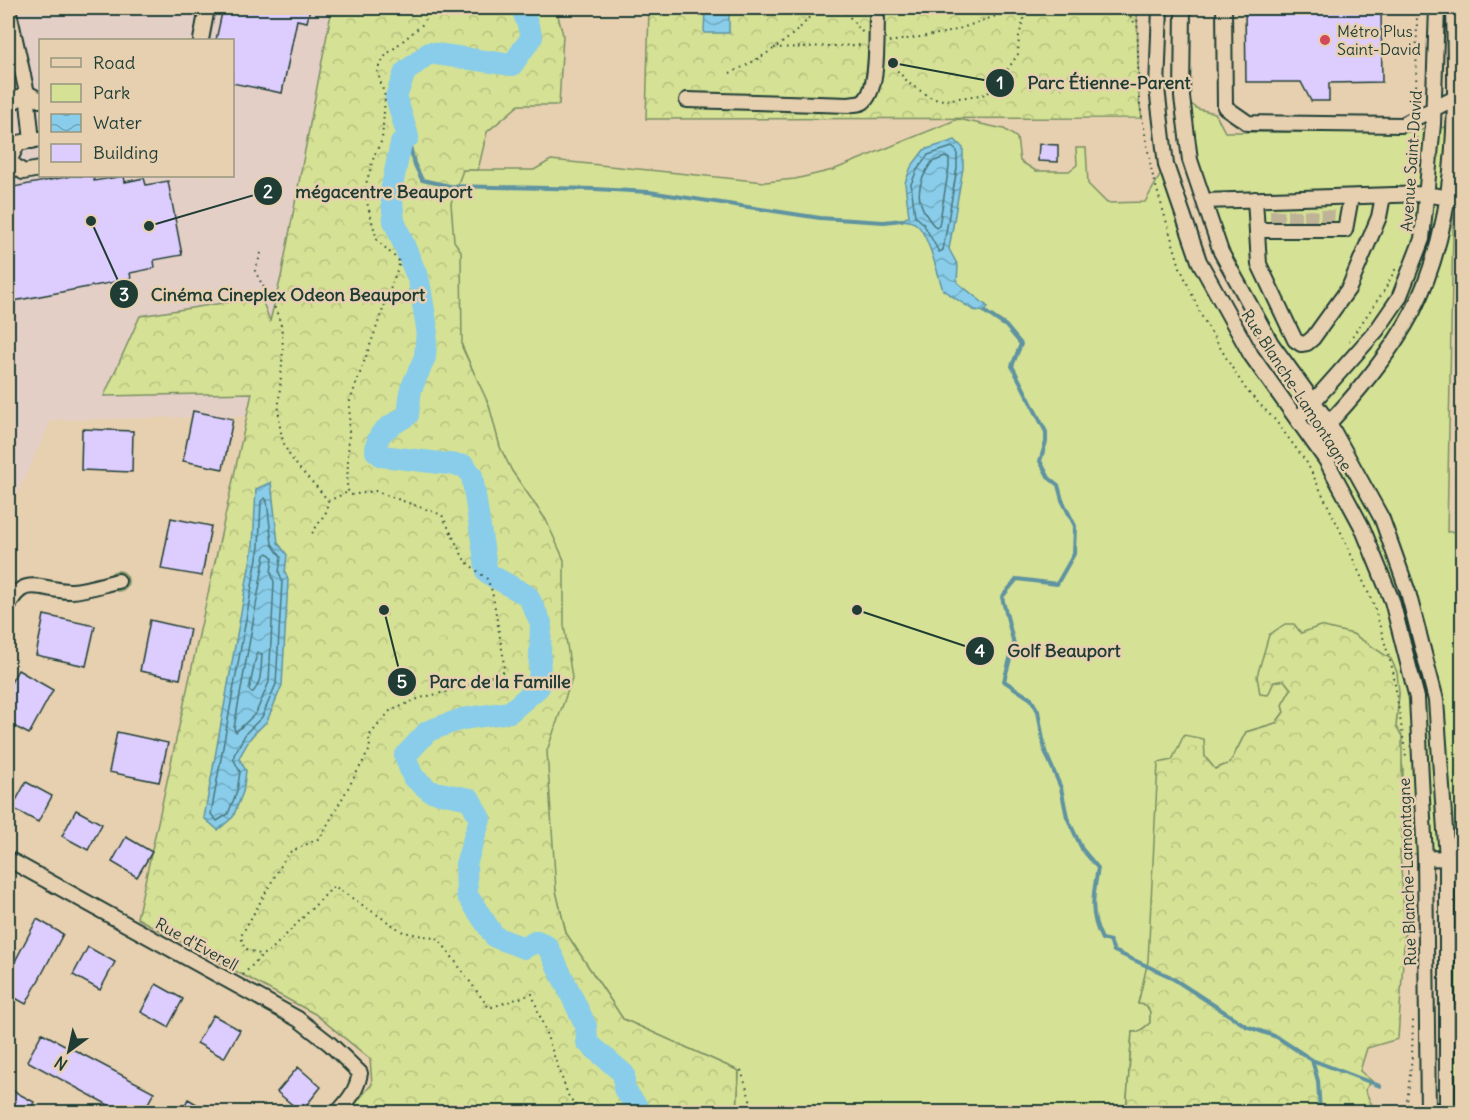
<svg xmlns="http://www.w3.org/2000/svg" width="1470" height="1120" font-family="Delius,sans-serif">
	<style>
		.built { fill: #e4cfc7; fill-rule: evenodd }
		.green { fill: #d5e194; stroke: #7a8f64; stroke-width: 1.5 }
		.forest { fill: url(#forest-crowns); stroke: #7a8f64; stroke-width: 1.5 }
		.water { fill: url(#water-waves); stroke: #5f93a1; stroke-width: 1.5 }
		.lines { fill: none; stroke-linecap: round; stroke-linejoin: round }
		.shore { stroke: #49777d; stroke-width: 1.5 }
		.stream { stroke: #5f93a1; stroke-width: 4 }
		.river { stroke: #89cdea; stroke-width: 22 }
		.building { fill: #ddcdfe; stroke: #1f3d34; stroke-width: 1.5 }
		.minor-tunnel { stroke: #bfb397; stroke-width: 14; stroke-dasharray: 14 7; stroke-linecap: butt }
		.minor-casing { stroke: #1f3d34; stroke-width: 18 }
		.path { stroke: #1f3d34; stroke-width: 2; stroke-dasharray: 1.5 4.5; stroke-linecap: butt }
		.minor { stroke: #e7d0b0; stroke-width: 14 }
		.poi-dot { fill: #d1495b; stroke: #e7d0b0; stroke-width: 2 }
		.labels { text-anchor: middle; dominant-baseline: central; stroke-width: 5; stroke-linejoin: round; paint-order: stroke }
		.poi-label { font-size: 16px; fill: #1f3d34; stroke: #e7d0b0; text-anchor: start }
		.street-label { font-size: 16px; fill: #1f3d34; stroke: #e7d0b0 }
		.leader { fill: none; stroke: #1f3d34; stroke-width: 2 }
		.callout-dot { fill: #1f3d34; stroke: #e7d0b0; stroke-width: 2 }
		.mark-label { font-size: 18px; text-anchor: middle; font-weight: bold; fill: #fff }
		.callout-label { font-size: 18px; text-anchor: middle; font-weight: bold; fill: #1f3d34; stroke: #e7d0b0; stroke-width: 5; stroke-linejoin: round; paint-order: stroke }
	</style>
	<defs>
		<pattern id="forest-crowns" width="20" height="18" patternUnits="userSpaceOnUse" patternTransform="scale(1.5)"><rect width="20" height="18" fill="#d5e194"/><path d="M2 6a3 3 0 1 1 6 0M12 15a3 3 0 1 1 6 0" fill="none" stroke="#b6c280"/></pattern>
		<pattern id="water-waves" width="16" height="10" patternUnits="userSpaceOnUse" patternTransform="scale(1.5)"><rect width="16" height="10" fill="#89cdea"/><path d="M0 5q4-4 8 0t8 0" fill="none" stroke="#6fa8be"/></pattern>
	</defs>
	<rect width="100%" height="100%" fill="#e7d0b0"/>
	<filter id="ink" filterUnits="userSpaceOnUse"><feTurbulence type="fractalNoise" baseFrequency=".0167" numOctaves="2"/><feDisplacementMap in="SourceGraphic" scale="12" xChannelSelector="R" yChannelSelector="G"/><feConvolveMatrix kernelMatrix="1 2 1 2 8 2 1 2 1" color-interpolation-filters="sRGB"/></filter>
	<g filter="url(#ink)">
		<!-- built -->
		<path class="built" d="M8 8H332L281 277 247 416 51 420 8 514ZM40 40H232V176H40Z"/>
		<!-- green -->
		<path class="green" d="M1182 97 1198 109 1215 113 1225 132H1405L1455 126 1447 532 1462 531V1112H1447L1446 859 1425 858 1416 854 1402 853 1403 769 1396 727 1399 693 1353 634 1274 682 1284 680 1291 689 1282 705 1284 712 1276 723 1246 732 1230 763 1215 769 1205 757 1138 1003 1146 1004 1150 1012V1023L1138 1032H1132L1126 1112H737L739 1071 623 1019 566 933 551 871 543 751 546 520 503 459 490 411 461 343 440 223 460 170H534L551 160 765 182 795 179 833 170 958 119 1004 129 1017 138 1020 161 1036 171H1069L1077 165 1076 148H1086L1088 184 1107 203 1145 202 1166 165 1199 261 1273 385 1291 369 1221 252 1190 160Z
			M108 581a10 10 0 1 1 20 0a10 10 0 1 1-20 0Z"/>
		<!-- forest -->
		<path class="forest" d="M332 8H556L563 35 559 105H519L487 132 478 170H463L451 203 454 241 461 251 462 347 489 405 500 447 512 471 546 520 564 560V625L572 678 547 751 556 891 566 933 623 1019 739 1071 737 1112H348L372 1084 370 1059 315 1014 137 918 252 393 104 396 140 316 261 297 270 321 281 277Z
			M649 8H1137L1139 100 1142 118 646 119Z
			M1285 624H1294L1301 633 1320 626 1353 634 1391 659 1397 672 1399 693 1396 727 1402 736V853L1400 851 1405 930 1398 1039 1367 1048 1360 1071 1372 1081 1365 1090 1375 1112H1126L1132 1032H1139L1150 1023V1012L1146 1005 1138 1004 1148 961 1158 763 1172 760 1184 735 1204 739 1205 757 1215 769 1230 763 1246 732 1276 723 1284 712 1282 705 1291 689 1284 680 1274 682 1268 695 1260 694 1257 676 1269 635Z"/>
		<!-- water -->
		<path class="water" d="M705 8H729V33H704Z
			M955 140 963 148V168L949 249 958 266 957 282 988 307 985 312 973 310 943 290C938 275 928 233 916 224 912 221 907 221 902 220L909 216 905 183 911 167 924 150Z
			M271 482 278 543 287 555 285 572 288 580 287 599 282 685 267 721 251 737 239 758 246 771 243 792 233 817 218 830 204 818 253 546 256 489Z"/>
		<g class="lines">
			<!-- shore -->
			<path class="shore" d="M952 147 957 151V168L943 250 939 252 923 223 915 216 911 184 917 170 928 155Z
				M945 157 949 159V167L939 226 936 228C916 205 913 188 932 162Z
				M265 498 267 501 272 544 281 557 279 572 282 581 281 599 276 684 262 717 246 733 234 755V760L240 772 237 791 228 814 217 821 211 814 259 547 261 501Z
				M268 553 273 558 271 572 274 582 269 682 256 713 236 732 234 728 265 555Z
				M257 652 262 654C261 667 262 684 252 693L249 690Z"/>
			<!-- stream -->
			<path class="stream" d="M408 137 414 163 422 180 450 186 595 189 649 192 820 218 884 222 902 220
				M985 312 1006 326 1021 344 1012 366 1046 432V442L1040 461 1049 478 1058 485 1062 500 1075 526 1074 554 1057 584 1017 579 1002 597 1014 644 1004 681 1031 699 1038 711 1045 751 1061 788 1067 817 1082 849 1098 868C1093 895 1089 914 1102 939L1110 941 1114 951 1169 976 1246 1026 1277 1037 1312 1060 1380 1086
				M1312 1060 1318 1081 1320 1112"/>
			<!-- river -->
			<path class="river" d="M522 8 532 37 512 65 429 53 405 72 396 97 408 137 401 143 391 191 394 221 419 281 427 328 425 357 411 389 408 415C392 426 376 429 376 451L382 456 465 466 472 476 487 573 528 596 541 623 539 687 510 712 462 719 428 731 405 756 413 777 430 791 470 799 480 819 466 864 467 895 495 937 524 948 537 941 548 947 586 1026 587 1042 624 1074V1089L641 1112"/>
		</g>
		<!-- building -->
		<path class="building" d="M223 8H310L307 22 297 20 282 93 232 83V40H216Z
			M1245 8H1381L1382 82 1329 83V101H1311L1301 82H1246Z
			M1039 144 1058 145V162L1038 161Z
			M71 176H93L94 181 124 176 125 182 144 178 146 185 168 181 182 255 154 260 155 268 130 273 131 279 8 302V188Z
			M193 411 233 419 223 469 183 461Z
			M82 429 133 431 132 472 81 470Z
			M171 518 211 526 202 576 161 569Z
			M44 615 95 626 86 666 36 655Z
			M150 620 190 629 180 679 140 671Z
			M18 670 53 690 29 734 8 723V688Z
			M117 732 168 743 159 782 109 772Z
			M26 782 52 796 38 822 12 808Z
			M76 810 102 824 88 850 62 836Z
			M126 837 152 852 137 877 112 862Z
			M37 919 63 934 26 1004 8 994V975Z
			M88 947 115 962 100 990 73 975Z
			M156 984 183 999 168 1027 141 1012Z
			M213 1015 240 1030 224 1058 197 1043Z
			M42 1033 154 1092 143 1113H123L27 1061Z
			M298 1067 321 1087 301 1112 277 1092Z
			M8 1088 34 1102 29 1113H8Z
			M188 1099 212 1113H181Z"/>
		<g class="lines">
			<!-- minor-tunnel -->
			<path class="minor-tunnel" d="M1277 224V209
				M1294 224V209
				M1310 224 1311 209
				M1327 224 1328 209"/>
			<!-- minor casing -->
			<g class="minor-casing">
				<path id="minor" d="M8 8 27 93 32 141
					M1160 8 1157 88 1166 165 1199 261 1251 355 1326 460 1362 527 1392 601 1417 698 1425 858 1428 1112
					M1183 8 1182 97 1190 160 1221 252 1271 343 1329 423 1382 519 1408 592 1436 700 1447 859V1112
					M1224 8 1225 107 1248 123 1402 125 1455 98
					M201 40 207 8
					M687 100 849 105C853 104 860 104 863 102 879 91 876 38 877 19
					M8 105 27 93 40 100
					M40 139 18 143 9 161 23 172 40 169
					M1255 199 1259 264 1295 340 1301 344 1307 343 1313 338 1349 288 1379 217 1383 196
					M1204 201 1425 194 1462 200
					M1257 230H1345L1351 197
					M1298 419 1377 330 1399 298 1422 239 1433 124 1437 8
					M1313 440C1349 403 1389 357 1413 311 1460 217 1456 109 1454 8
					M8 607C23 572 44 592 72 591 87 590 104 584 118 581
					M1425 858 1462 859
					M8 859 298 1019 330 1044 360 1073C357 1090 349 1100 338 1112"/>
			</g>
			<!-- path -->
			<path class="path" d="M429 8 423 24 386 55 377 70 385 97 382 140 374 156 364 191 377 240 400 262 350 401 347 489 351 495 375 491 442 515 465 561 487 579 492 591 503 655 504 671 462 688 420 698 390 711 369 736 370 749 320 838 288 853 241 936 244 948 262 955 271 950 334 886 403 932 439 939 489 1008 532 994 568 1095 580 1112
				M842 8 863 33
				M1121 8 1131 17 1135 24
				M1137 8 1139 100 1152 173 1180 267 1201 315 1234 371 1247 391 1275 420 1307 463 1339 528 1373 603 1393 671 1406 757
				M889 42 950 32 1019 8
				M774 48 863 45
				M889 62 910 84 933 99 945 100 987 94 1002 78 1018 54 1019 36 1027 8
				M730 73C758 61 802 34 815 8
				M1416 104 1417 8
				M1416 131 1417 146
				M261 253 255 271C264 289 277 307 281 326 288 366 270 408 285 446 294 468 315 482 328 501L326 512 311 535
				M1349 341 1384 291 1396 268
				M328 501 348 492
				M243 975 262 955
				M741 1070 754 1112
				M1406 1112 1412 1056 1413 1020"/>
			<!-- minor -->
			<use href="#minor" class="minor"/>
		</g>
	</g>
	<!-- markers -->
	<circle class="poi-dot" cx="1325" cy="40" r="6"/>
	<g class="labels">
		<!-- poi labels -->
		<g class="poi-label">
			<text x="1337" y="31">Métro Plus<tspan x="1337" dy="18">Saint-David</tspan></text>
		</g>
		<!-- street labels -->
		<g class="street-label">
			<text transform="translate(1411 161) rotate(-86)">Avenue Saint-David</text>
			<text transform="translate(1297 390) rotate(57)">Rue Blanche-Lamontagne</text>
			<text transform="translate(1407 872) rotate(-92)">Rue Blanche-Lamontagne</text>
			<text transform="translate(197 944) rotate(29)">Rue d'Everell</text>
		</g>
	</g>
	<!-- callouts -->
	<path class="leader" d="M893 63L1000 83M149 226L268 191M91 221L124 294M857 610L980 651M384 610L402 682"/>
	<g class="callout-dot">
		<circle cx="893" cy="63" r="6"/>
		<circle cx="149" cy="226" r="6"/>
		<circle cx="91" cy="221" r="6"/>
		<circle cx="857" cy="610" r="6"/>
		<circle cx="384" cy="610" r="6"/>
		<circle cx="1000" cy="83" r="15"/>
		<circle cx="268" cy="191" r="15"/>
		<circle cx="124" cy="294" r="15"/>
		<circle cx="980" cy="651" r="15"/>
		<circle cx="402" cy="682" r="15"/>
	</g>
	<g class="mark-label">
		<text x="1000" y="89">1</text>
		<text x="268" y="198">2</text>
		<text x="124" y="301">3</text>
		<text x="980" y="657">4</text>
		<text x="402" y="688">5</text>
	</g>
	<g class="callout-label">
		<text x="1109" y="89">Parc Étienne-Parent</text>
		<text x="384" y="198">mégacentre Beauport</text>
		<text x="288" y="301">Cinéma Cineplex Odeon Beauport</text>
		<text x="1064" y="657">Golf Beauport</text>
		<text x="500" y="688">Parc de la Famille</text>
	</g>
	<!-- margin -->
	<rect width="1470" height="1120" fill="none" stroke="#e7d0b0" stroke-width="30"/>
	<rect x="15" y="15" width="1440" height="1090" fill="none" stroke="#1f3d34" stroke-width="2" filter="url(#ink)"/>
	<!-- legend -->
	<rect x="39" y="39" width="195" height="138" fill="#e7d0b0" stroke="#97957e" stroke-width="1.5"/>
	<rect x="51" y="58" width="30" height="9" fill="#e7d0b0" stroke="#97957e" stroke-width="1.5"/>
	<text x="93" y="69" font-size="18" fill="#1f3d34">Road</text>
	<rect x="51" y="84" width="30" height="18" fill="#d5e194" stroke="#97957e" stroke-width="1.5"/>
	<text x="93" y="99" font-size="18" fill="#1f3d34">Park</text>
	<rect x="51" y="114" width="30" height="18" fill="url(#water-waves)" stroke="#97957e" stroke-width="1.5"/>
	<text x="93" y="129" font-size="18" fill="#1f3d34">Water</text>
	<rect x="51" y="144" width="30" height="18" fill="#ddcdfe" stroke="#97957e" stroke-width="1.5"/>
	<text x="93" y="159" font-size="18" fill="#1f3d34">Building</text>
	<!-- north arrow -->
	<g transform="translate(69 1051) rotate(213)" stroke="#e7d0b0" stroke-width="4.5" paint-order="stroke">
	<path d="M0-4.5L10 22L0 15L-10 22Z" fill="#1f3d34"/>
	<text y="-9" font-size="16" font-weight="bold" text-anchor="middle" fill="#1f3d34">N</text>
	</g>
</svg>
